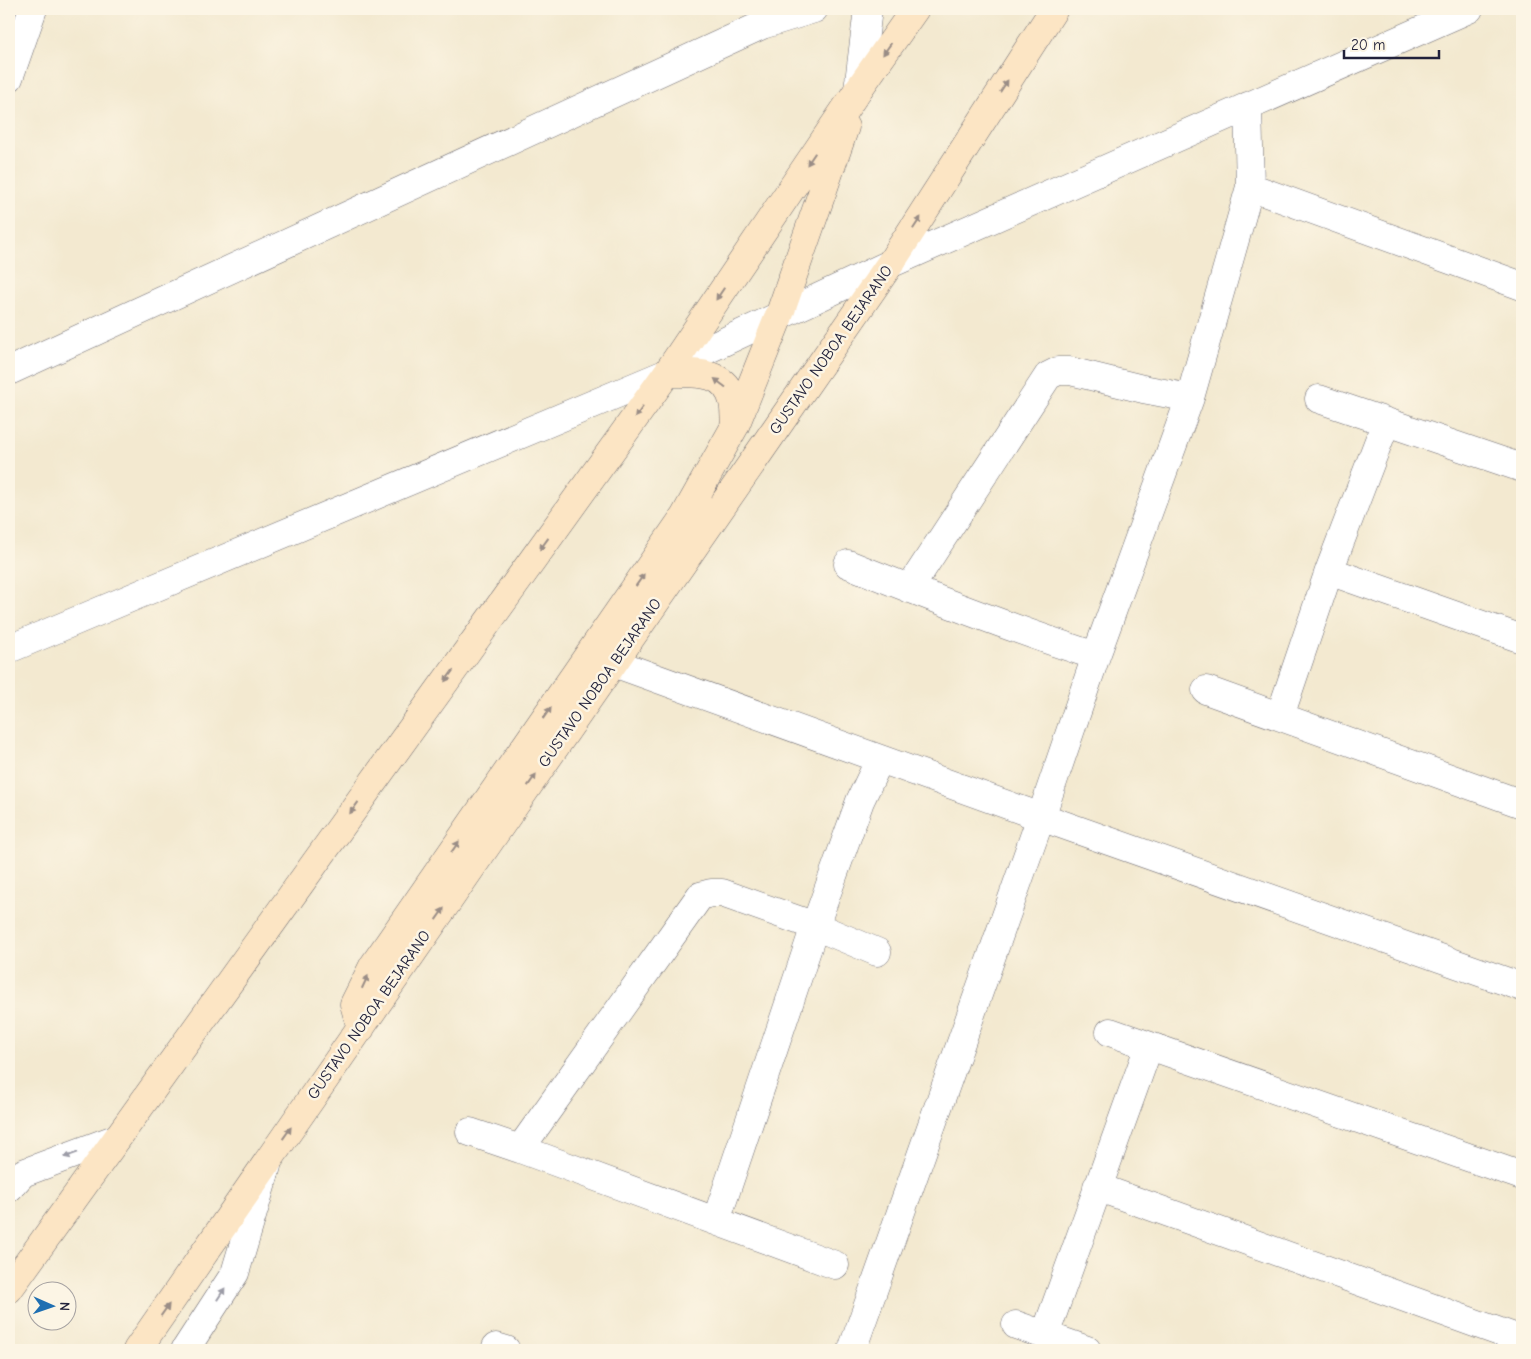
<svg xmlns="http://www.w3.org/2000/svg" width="1531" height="1359" font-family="'Comic Neue',sans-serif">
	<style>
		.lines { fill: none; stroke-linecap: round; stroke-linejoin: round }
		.street-casing { stroke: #6b686f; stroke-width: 29 }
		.secondary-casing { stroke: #6b686f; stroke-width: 29 }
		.street { stroke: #fff; stroke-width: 28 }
		.secondary { stroke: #fce5c4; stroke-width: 28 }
		.oneway { fill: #9a8d86 }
		.oneway2 { fill: #9c9ca7 }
		.labels { text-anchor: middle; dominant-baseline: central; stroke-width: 5; stroke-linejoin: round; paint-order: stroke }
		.street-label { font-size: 16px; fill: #22223b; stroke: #fcf5e5 }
	</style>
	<rect width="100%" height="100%" fill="#fcf5e5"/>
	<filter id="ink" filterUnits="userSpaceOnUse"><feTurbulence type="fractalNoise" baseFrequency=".02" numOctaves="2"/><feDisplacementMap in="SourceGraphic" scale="10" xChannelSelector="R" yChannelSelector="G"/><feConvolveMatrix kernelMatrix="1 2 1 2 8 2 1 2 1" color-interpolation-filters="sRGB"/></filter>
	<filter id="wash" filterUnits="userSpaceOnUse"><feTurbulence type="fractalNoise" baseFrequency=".0096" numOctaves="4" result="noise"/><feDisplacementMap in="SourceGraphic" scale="20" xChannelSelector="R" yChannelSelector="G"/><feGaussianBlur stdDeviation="1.12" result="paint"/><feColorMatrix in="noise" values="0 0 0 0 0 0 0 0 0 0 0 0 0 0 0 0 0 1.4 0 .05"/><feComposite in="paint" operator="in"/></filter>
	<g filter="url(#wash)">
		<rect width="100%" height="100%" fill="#f3e9d0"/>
	</g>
	<g filter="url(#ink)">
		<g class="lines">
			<!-- street casing -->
			<g class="street-casing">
				<path id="street" d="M9 78 33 9
					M858 90 868 9
					M1250 187 1522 286
					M9 371 762 25 814 9
					M1319 399 1522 468
					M848 564C930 597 1012 629 1096 656
					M1329 571 1522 639
					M909 589 1048 376 1058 371H1070L1143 389 1190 398
					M9 649 667 373 702 352 890 264 1469 9
					M614 663 1041 817 1522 987
					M1206 690 1522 804
					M1280 716 1329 571 1386 422
					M1110 1032 1522 1176
					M470 1132 520 1149 835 1265
					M520 1149 700 896 711 893H722L815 926 877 952
					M1097 1187 1522 1340
					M9 1188 23 1173 117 1138
					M716 1221 815 926 860 801 880 759
					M1016 1325 1087 1350
					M1045 1335 1149 1046
					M496 1347 506 1350
					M185 1350 235 1273 267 1166
					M852 1350 1041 817 1096 656 1190 398 1250 187 1248 106"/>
			</g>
			<!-- secondary casing -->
			<g class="secondary-casing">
				<path id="secondary" d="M667 373C694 373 726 369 733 402 735 410 734 419 735 426
					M361 1028 354 1004 373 966 684 517 735 426 779 316 845 127
					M9 1289 667 373 858 90 915 9
					M137 1350 890 264 1054 9"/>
			</g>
			<!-- street -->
			<use href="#street" class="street"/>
			<!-- secondary -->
			<use href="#secondary" class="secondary"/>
		</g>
		<!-- one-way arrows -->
		<defs><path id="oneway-solid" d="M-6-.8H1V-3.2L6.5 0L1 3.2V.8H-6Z" transform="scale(1.25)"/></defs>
		<g class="oneway">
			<use href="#oneway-solid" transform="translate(887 49) rotate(125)"/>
			<use href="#oneway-solid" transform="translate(1004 86) rotate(-57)"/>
			<use href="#oneway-solid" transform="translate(811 159) rotate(124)"/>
			<use href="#oneway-solid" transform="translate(917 223) rotate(-57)"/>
			<use href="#oneway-solid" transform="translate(720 294) rotate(124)"/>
			<use href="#oneway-solid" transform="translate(720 383) rotate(-143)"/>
			<use href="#oneway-solid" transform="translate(639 412) rotate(126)"/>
			<use href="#oneway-solid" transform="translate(544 544) rotate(126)"/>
			<use href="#oneway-solid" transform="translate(640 580) rotate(-55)"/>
			<use href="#oneway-solid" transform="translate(449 676) rotate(126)"/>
			<use href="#oneway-solid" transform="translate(547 713) rotate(-55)"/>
			<use href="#oneway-solid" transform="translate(532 780) rotate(-55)"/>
			<use href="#oneway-solid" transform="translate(354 808) rotate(126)"/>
			<use href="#oneway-solid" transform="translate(455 847) rotate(-55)"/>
			<use href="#oneway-solid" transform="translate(440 914) rotate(-55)"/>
			<use href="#oneway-solid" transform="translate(365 982) rotate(-65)"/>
			<use href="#oneway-solid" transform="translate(287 1133) rotate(-55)"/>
			<use href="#oneway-solid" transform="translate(165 1310) rotate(-55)"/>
		</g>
		<g class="oneway2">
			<use href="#oneway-solid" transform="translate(71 1155) rotate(160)"/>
			<use href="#oneway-solid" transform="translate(221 1294) rotate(-57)"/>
		</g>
	</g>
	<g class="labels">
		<!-- street labels -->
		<g class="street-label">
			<text transform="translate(831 350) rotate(-55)">GUSTAVO NOBOA BEJARANO</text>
			<text transform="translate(600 683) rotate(-55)">GUSTAVO NOBOA BEJARANO</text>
			<text transform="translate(369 1015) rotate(-55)">GUSTAVO NOBOA BEJARANO</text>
		</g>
	</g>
	<!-- margin -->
	<rect width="1531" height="1359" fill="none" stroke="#fcf5e5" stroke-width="30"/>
	<!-- north arrow -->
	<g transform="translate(52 1306) rotate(92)"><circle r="24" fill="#fcf5e5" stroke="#a5a1a1"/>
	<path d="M0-4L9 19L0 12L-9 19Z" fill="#1f6fb2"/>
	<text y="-8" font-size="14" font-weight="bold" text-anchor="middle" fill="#22223b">N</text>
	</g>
	<!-- scale -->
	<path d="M1344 50v8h95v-8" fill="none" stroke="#22223b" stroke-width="2.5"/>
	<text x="1351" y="50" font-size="15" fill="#22223b" stroke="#fcf5e5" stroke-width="4" paint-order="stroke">20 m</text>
</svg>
